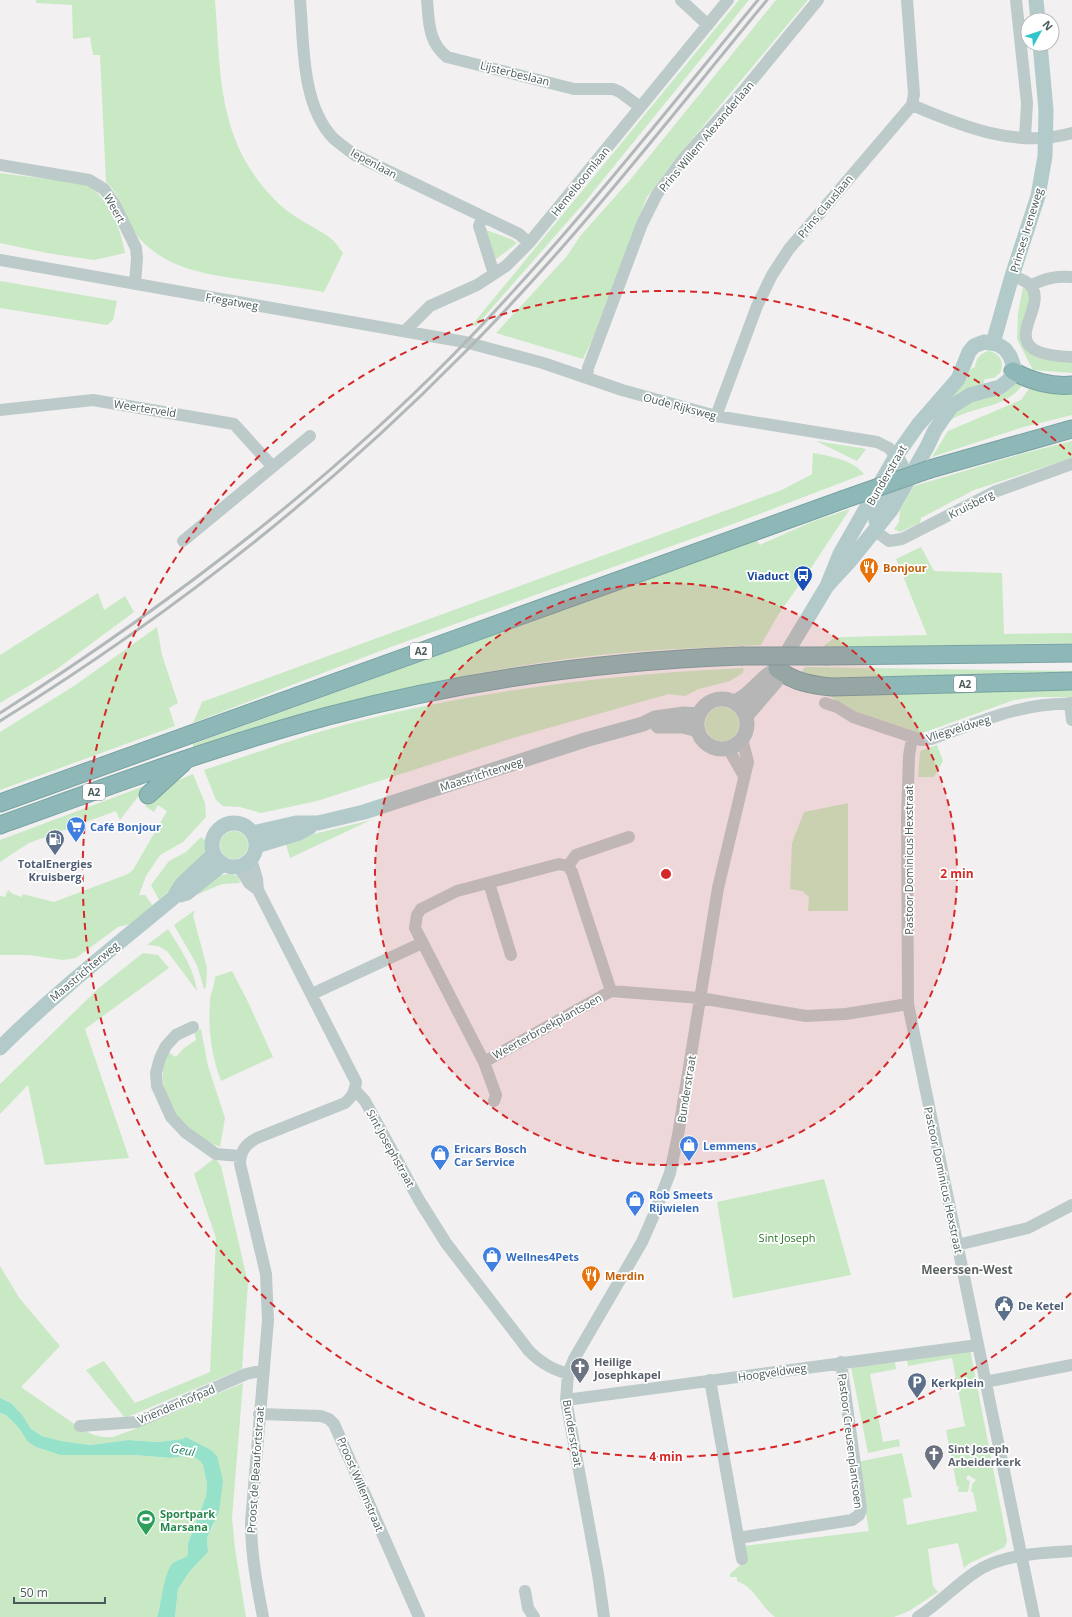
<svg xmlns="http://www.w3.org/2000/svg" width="1072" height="1617" font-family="'Open Sans',sans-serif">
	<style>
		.green { fill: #c9e9c4 }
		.water { fill: #96e1c9 }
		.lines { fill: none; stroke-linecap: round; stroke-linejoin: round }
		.highway-casing { stroke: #79a3a3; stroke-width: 19 }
		.minor { stroke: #bdcaca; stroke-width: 12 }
		.major { stroke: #b3caca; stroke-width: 15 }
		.highway { stroke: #8eb8b7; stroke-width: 17 }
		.rail { stroke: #b2b8b9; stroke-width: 3 }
		.highway-bridge-casing { stroke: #79a3a3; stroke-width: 19; stroke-linecap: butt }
		.highway-bridge { stroke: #8eb8b7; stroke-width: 17 }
		.ring { fill: none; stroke: #d62828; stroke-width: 2; stroke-dasharray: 7 5 }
		.labels { text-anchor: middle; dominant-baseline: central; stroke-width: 3.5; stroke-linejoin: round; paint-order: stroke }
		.shield { fill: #fff; stroke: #808c8c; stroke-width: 1 }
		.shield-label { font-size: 10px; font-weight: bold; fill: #4a5a5a }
		.street-label { font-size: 11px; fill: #4a5a5a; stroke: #fff }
		.food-label { font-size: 11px; font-weight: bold; fill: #c56008; stroke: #fff; text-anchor: start }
		.transit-label { font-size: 11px; font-weight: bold; fill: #164399; stroke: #fff; text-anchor: end }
		.shop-label { font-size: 11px; font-weight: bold; fill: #366cbe; stroke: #fff; text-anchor: start }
		.service-label { font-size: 11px; font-weight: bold; fill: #4e5e75; stroke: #fff; text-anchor: start }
		.park-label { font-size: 11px; fill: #257323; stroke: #fff }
		.worship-label { font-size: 11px; font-weight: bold; fill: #5b616d; stroke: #fff; text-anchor: start }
		.leisure-label { font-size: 11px; font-weight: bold; fill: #27864d; stroke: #fff; text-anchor: start }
		.neighbourhood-label { font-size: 12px; font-weight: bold; fill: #5d6363; stroke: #fff }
		.water-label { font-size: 12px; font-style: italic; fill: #1d8463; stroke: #fff }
		.centre { fill: #d62828; stroke: #fff; stroke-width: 2 }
		.ring-label { font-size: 12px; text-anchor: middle; font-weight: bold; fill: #d62828; stroke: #fff; stroke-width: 3.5; stroke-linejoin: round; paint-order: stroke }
	</style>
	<rect width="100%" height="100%" fill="#f2f0f1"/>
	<!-- green -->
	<path class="green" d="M36 0H215C221 76 217 140 274 199 291 217 310 224 329 237 335 241 339 248 343 253L324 292C300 288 276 284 252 281 212 275 169 271 140 239 125 222 123 197 106 182L100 55H93L90 37 73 39 72 5 36 3Z
		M739 0H749L584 203 476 326 472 325Z
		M776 0H808L674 161 647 197 592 340 583 359 496 333 567 256 581 235 630 180Z
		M0 173C18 175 36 178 55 180 63 181 74 180 82 183 107 192 121 229 125 253L94 260 47 253 0 243Z
		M486 230 511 239 517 243 495 260Z
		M0 281 117 301 113 320 107 325 0 308Z
		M1023 287 1029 294 1027 349 1072 360V373L1033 370 1017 339 1018 313Z
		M988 351C1000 352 1005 363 1000 373L994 378 985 379 983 384 951 399 948 396 963 382 971 369 975 367C976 358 980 354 988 351Z
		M1016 379 1024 382C1010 407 977 406 954 418 950 420 946 426 943 429L950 413Z
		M1033 383 1072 388V415L1020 428 932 457 948 431 1021 400Z
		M816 441 861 448 866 449 857 461Z
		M1072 441V458L974 490 921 518 920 523 900 532 894 529 899 522 900 510 914 486 1025 453Z
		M813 453C830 456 853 460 864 474L733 524 388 648 193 723 202 702 782 490 812 474Z
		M850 509 809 571 778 615 761 645C696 648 631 650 567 659 440 676 316 708 193 748V744L756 540 760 545 811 522Z
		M921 547 934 571 1002 573 1004 634 1072 633V643L821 648 834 638 843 637 927 635 896 559Z
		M98 593 104 610 125 596 134 612 57 669 0 703V655Z
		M157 627 162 655 178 703 169 708 175 726 0 790V732L74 686Z
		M805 667 1072 671V676L846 683 798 676Z
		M744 668 743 673 730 681 699 689 685 696 669 694 513 738 317 801 261 813 240 807 223 806 216 800 204 770C247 756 290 740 333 728 463 692 610 674 744 668Z
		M1072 685V697H1036L1014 700 917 735 846 708 825 692Z
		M705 724a17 17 0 1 1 34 0a17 17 0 1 1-34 0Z
		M937 745 943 761 934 777H918L920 751Z
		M193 774 205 803 206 817 183 842 160 855 146 876 139 895H145L153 906 130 924 118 927 76 958 63 960 29 955H0V896L5 897 8 890 13 894 22 897 23 894 54 902 128 874 133 870 167 811 158 805 154 812 145 806 172 783Z
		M147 785 120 820 116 811 29 843 0 862V840Z
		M848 803V911H808L809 897 802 891 790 889 792 843 804 812Z
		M371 820 290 858 285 841Z
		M220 845a14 14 0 1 1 28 0a14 14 0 1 1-28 0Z
		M201 837 207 842 204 855 200 860 159 900 151 885 169 861 186 852Z
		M230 874 238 876 240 883 222 884 196 895 219 875Z
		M195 910 193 915 207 968 206 987 204 989 197 965 174 925Z
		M168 929C180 948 194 968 197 991L167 951 158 946 147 945Z
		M143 953 158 955 169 968 85 1029 129 1158 45 1165 28 1085 0 1114V1084L100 987Z
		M232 971 248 1002 273 1057 221 1081C211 1055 208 1028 210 1001 210 993 215 986 215 977Z
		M201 1029 208 1066 225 1118 220 1147C212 1143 202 1140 195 1134 170 1116 154 1081 168 1052L176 1057 184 1048 196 1040 194 1031Z
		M215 1158 221 1166 248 1283 242 1369 125 1418 86 1370 104 1361 135 1403 210 1372 216 1238 194 1174Z
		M824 1179 851 1275 733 1298 717 1202Z
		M0 1266 20 1299 60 1346 21 1387 83 1430 94 1435 103 1437H113L135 1429 243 1383 232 1518 235 1549 246 1617H175L178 1589 190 1571 208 1552 207 1538 214 1524 217 1456 211 1450 186 1437 184 1439 158 1442 128 1440 90 1445 61 1441 42 1436 31 1429 23 1416 11 1403 0 1398Z
		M970 1349 1007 1540 1005 1547 970 1563 964 1568 958 1543 928 1549 933 1586 938 1592 909 1611 894 1617H775C759 1605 757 1589 737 1581V1577H730V1574L746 1560 743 1546 869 1531 857 1462 902 1453 912 1497 903 1499 907 1525 977 1511 973 1492H971L972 1484 976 1480 968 1475 966 1479 970 1481 968 1492H958L959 1486 957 1487 946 1430 965 1426 952 1358 908 1366 907 1360Z
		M895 1362 896 1369 870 1374 883 1442 899 1439 900 1446 868 1453 851 1367Z
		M0 1413 6 1415 18 1427 28 1442 36 1447 60 1455H134L171 1458 185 1456 194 1457 201 1462 203 1465 207 1484 206 1496 188 1543 189 1555 183 1560H178L168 1572 157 1617H0Z"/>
	<!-- water -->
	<path class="water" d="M0 1398 11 1403 23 1416 31 1429 42 1436 61 1441 90 1445 128 1440 158 1442 183 1439 186 1437 211 1450 217 1456 223 1481 219 1511 207 1538 208 1552 190 1571 178 1589 175 1617H157C162 1602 163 1576 172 1564 177 1559 184 1560 188 1555V1543L206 1496 207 1484 203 1465 201 1462 194 1457 185 1456 171 1458 134 1455H60L36 1447 28 1442 18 1427 6 1415 0 1413Z"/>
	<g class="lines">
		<!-- highway casing -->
		<g class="highway-casing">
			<path id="highway" d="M1013 371C1030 381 1052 387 1072 385
				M930 469 1072 429
				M828 656 1072 653
				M777 669C794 682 811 685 832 687L1072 681
				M148 795 183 763
				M0 803 842 500
				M0 825C109 786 216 746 328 716 463 680 602 661 741 656"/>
		</g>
		<!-- minor -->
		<path class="minor" d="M300 0C304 44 301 104 333 138 340 144 348 150 355 155L519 234 529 243
			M427 0C429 22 428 42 447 57L574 89H613L620 92 640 107
			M681 0 708 25
			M1016 0 1027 103 1025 138
			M912 105C961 126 1017 149 1072 133
			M0 165 89 180 104 189 114 203 136 248 137 258 135 284
			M482 218 479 226 494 274
			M0 260 465 342 543 363 622 390 716 416 877 442 889 448 896 456
			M1012 276C1018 278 1026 280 1031 286 1050 310 986 354 1072 357
			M1030 286C1045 278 1056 276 1072 277
			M405 331 430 306 477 285 506 266 529 243 728 0
			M587 377 588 368 642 224 657 194 683 159 734 102 818 0
			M0 410 93 400 234 424 272 466
			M716 416 757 306 772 275 789 249 912 105 914 94 907 0
			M874 530 889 541 902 539 994 492 1072 464
			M183 541 310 436
			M825 703 837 707 853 717 921 740 931 739C977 723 1022 702 1072 704
			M1070 703 1072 720
			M912 738 909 756 907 818 908 1004 1034 1617
			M728 748 744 776
			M251 859 257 879 258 890 356 1082C355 1092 352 1097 345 1103L257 1138C246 1144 240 1151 240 1164L266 1274 268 1320 251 1522C251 1554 257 1586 263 1617
			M568 866 576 855 629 837
			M239 867 249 883 258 890
			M489 883 511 955
			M312 994 422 943
			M193 1027 176 1035 166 1046 160 1058 156 1073 157 1086 171 1117 185 1132 216 1154 240 1156
			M484 1062 611 991 700 998 806 1016 846 1014 908 1004
			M355 1090 365 1101 419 1200 446 1243 529 1351C541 1363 552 1369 568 1374
			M494 1101 496 1095 484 1062 415 928 417 915 421 909 457 891 559 864 568 866 572 872 611 991
			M957 1245 1028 1228 1072 1205
			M710 1380 742 1559
			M985 1382 1072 1365
			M566 1400 978 1345
			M259 1414 321 1416 329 1419 334 1424 419 1617
			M80 1426 137 1422 246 1374 264 1370
			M738 1538 852 1520 859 1515 861 1509 841 1362
			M525 1591 528 1608 534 1617
			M604 1617 598 1574 566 1400 568 1374 574 1359 642 1242 653 1217 670 1173 678 1135 718 888 748 762 742 739
			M918 1617C938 1604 954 1587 974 1573 1001 1554 1040 1553 1072 1551"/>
		<!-- major -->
		<path class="major" d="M1036 0 1038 20
			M993 343 1012 276 1038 196 1045 156 1046 110 1040 44
			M876 521 880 508 902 472 901 465 896 456
			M697 724a25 25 0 1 1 50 0a25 25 0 1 1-50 0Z
			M734 702C753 695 759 677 777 669
			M746 716 776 681 777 669 827 586 840 554 896 456 918 425 958 379 969 352 974 346 984 342 997 344 1005 349 1010 356 1014 367 1010 379 1000 387 970 395 951 407 935 430 927 447 891 510 849 562 827 586
			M658 726H683L698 730
			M212 845a22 22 0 1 1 44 0a22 22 0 1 1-44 0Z
			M253 833 296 823H318L364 812 585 740 643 724 655 718 684 714 699 715
			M256 846 299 833 310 827
			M181 895 187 893 223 864
			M0 1048C55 993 113 948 173 898L182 884 214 854"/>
		<!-- highway -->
		<use href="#highway" class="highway"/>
		<!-- rail -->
		<path class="rail" d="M0 713C163 609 317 493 453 355 562 244 659 120 758 0
			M0 721C168 617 323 496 462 355 572 245 668 120 767 0"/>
		<!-- highway-bridge casing -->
		<g class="highway-bridge-casing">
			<path id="highway-bridge" d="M842 500 930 469
				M741 656H828"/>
		</g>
		<!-- highway-bridge -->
		<use href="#highway-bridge" class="highway-bridge"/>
	</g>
	<!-- distance rings -->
	<circle cx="666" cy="874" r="291" fill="#d62828" fill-opacity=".12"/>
	<g class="ring">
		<circle cx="666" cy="874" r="291"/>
		<path d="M1071 1293A583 583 0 1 1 1071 455"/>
	</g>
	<!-- icons -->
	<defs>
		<g id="restaurant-pin" transform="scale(1)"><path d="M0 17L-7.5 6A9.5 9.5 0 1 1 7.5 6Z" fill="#e8710a" stroke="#fff"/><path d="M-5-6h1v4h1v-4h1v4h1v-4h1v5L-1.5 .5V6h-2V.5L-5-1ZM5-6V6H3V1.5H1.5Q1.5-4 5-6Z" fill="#fff"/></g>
		<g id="bus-pin" transform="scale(1)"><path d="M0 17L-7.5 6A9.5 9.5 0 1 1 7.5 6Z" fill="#1a4fb4" stroke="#fff"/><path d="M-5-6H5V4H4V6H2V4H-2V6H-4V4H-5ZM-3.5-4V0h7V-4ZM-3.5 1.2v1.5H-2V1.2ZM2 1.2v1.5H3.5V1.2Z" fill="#fff"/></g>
		<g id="supermarket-pin" transform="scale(1)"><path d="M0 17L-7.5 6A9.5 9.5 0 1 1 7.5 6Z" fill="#3f7fe0" stroke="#fff"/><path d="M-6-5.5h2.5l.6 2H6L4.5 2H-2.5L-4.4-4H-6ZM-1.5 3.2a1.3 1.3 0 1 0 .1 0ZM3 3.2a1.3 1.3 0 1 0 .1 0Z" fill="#fff"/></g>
		<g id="fuel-pin" transform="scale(1)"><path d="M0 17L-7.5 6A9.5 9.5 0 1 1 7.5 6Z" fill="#5c6f8a" stroke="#fff"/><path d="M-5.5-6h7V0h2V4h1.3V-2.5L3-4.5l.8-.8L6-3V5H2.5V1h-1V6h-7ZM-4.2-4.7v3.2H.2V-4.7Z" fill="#fff"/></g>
		<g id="shop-pin" transform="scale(1)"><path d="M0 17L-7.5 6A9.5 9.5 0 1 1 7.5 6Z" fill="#3f7fe0" stroke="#fff"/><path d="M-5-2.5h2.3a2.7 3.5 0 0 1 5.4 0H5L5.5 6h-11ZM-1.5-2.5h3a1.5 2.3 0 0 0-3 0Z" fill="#fff"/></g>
		<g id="civic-pin" transform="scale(1)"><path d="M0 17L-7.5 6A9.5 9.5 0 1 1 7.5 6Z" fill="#5c6f8a" stroke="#fff"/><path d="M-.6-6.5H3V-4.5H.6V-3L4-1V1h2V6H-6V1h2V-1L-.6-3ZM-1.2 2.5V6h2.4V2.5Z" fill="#fff"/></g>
		<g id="church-pin" transform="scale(1)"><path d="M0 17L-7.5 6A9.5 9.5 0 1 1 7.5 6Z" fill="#6b7280" stroke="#fff"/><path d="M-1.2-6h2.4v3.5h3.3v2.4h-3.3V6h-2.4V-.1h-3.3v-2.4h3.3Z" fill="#fff"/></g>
		<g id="parking-pin" transform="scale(1)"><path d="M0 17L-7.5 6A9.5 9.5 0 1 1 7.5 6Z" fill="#5c6f8a" stroke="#fff"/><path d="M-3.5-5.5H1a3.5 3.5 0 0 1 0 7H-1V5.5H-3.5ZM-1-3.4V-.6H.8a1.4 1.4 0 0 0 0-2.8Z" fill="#fff"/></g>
		<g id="stadium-pin" transform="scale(1)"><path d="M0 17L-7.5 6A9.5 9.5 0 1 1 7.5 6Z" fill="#2e9e5b" stroke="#fff"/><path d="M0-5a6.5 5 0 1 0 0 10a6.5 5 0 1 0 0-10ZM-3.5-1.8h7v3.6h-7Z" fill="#fff"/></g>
	</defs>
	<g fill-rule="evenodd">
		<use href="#restaurant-pin" x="869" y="567"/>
		<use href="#bus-pin" x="803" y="575"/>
		<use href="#supermarket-pin" x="76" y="826"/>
		<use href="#fuel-pin" x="55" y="839"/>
		<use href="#shop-pin" x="689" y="1145"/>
		<use href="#shop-pin" x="440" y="1154"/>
		<use href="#shop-pin" x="635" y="1200"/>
		<use href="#shop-pin" x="492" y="1256"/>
		<use href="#restaurant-pin" x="591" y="1275"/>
		<use href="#civic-pin" x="1004" y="1305"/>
		<use href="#church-pin" x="580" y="1367"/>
		<use href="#parking-pin" x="917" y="1382"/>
		<use href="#church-pin" x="934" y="1454"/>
		<use href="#stadium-pin" x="146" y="1519"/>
	</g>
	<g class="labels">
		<!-- shield labels -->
		<g class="shield">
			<rect x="410" y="643" width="22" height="16" rx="3"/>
			<rect x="954" y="676" width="22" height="16" rx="3"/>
			<rect x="83" y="784" width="22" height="16" rx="3"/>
		</g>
		<g class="shield-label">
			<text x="421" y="651">A2</text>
			<text x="965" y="684">A2</text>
			<text x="94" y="792">A2</text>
		</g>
		<!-- street labels -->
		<g class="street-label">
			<text transform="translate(515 73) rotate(14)">Lijsterbeslaan</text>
			<text transform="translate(706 136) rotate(-50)">Prins Willem Alexanderlaan</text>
			<text transform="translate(374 163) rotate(28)">Iepenlaan</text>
			<text transform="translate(580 181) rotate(-51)">Hemelboomlaan</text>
			<text transform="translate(825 206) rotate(-50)">Prins Clauslaan</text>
			<text transform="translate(115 208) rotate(61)">Weert</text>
			<text transform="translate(1026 230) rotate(-73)">Prinses Ireneweg</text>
			<text transform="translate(232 301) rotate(10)">Fregatweg</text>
			<text transform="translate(680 406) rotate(15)">Oude Rijksweg</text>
			<text transform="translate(145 408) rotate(9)">Weerterveld</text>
			<text transform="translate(886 475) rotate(-60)">Bunderstraat</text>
			<text transform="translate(971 504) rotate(-27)">Kruisberg</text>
			<text transform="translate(958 728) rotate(-17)">Vliegveldweg</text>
			<text transform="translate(481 774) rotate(-18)">Maastrichterweg</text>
			<text transform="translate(908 860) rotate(-90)">Pastoor Dominicus Hexstraat</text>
			<text transform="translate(84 971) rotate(-40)">Maastrichterweg</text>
			<text transform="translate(547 1026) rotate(-29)">Weerterbroekplantsoen</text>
			<text transform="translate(686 1089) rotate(-81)">Bunderstraat</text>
			<text transform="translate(391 1148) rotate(61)">Sint Josephstraat</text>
			<text transform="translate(944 1180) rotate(78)">Pastoor Dominicus Hexstraat</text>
			<text transform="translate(772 1372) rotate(-8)">Hoogveldweg</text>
			<text transform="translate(176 1404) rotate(-23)">Vriendenhofpad</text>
			<text transform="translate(573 1433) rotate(80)">Bunderstraat</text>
			<text transform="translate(851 1441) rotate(83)">Pastoor Creusenplantsoen</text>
			<text transform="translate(255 1470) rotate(-86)">Proost de Beaufortstraat</text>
			<text transform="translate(361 1484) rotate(67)">Proost Willemstraat</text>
		</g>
		<!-- food labels -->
		<g class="food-label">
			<text x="883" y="567">Bonjour</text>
			<text x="605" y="1275">Merdin</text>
		</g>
		<!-- transit labels -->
		<g class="transit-label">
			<text x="789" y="575">Viaduct</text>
		</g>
		<!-- shop labels -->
		<g class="shop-label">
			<text x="90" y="826">Café Bonjour</text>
			<text x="703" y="1145">Lemmens</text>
			<text x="454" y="1148">Ericars Bosch<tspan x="454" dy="13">Car Service</tspan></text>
			<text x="649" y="1194">Rob Smeets<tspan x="649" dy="13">Rijwielen</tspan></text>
			<text x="506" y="1256">Wellnes4Pets</text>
		</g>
		<!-- service labels -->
		<g class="service-label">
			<text x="55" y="863" text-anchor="middle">TotalEnergies<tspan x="55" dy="13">Kruisberg</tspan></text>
			<text x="1018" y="1305">De Ketel</text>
			<text x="931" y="1382">Kerkplein</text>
		</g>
		<!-- park labels -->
		<g class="park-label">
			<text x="787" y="1237">Sint Joseph</text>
		</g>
		<!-- worship labels -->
		<g class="worship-label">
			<text x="594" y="1361">Heilige<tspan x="594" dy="13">Josephkapel</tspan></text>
			<text x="948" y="1448">Sint Joseph<tspan x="948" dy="13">Arbeiderkerk</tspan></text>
		</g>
		<!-- leisure labels -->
		<g class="leisure-label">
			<text x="160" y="1513">Sportpark<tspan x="160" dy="13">Marsana</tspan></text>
		</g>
		<!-- neighbourhood labels -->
		<g class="neighbourhood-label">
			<text x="967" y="1269">Meerssen-West</text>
		</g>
		<!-- water labels -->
		<g class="water-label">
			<text transform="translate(183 1450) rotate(10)">Geul</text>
		</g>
	</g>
	<circle cx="666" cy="874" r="6" class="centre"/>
	<g class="ring-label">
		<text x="957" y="878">2 min</text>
		<text x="666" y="1461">4 min</text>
	</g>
	<!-- north arrow -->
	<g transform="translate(1040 32) rotate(50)"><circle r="19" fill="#ffffff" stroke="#b7bdbd"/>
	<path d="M0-3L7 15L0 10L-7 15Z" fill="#31c5cb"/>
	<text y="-6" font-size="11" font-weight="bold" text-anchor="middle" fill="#4a5a5a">N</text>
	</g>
	<!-- scale -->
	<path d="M14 1597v6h91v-6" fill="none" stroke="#4a5a5a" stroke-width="2"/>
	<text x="20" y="1597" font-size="12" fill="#4a5a5a" stroke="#ffffff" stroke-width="3" paint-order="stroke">50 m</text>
</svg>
